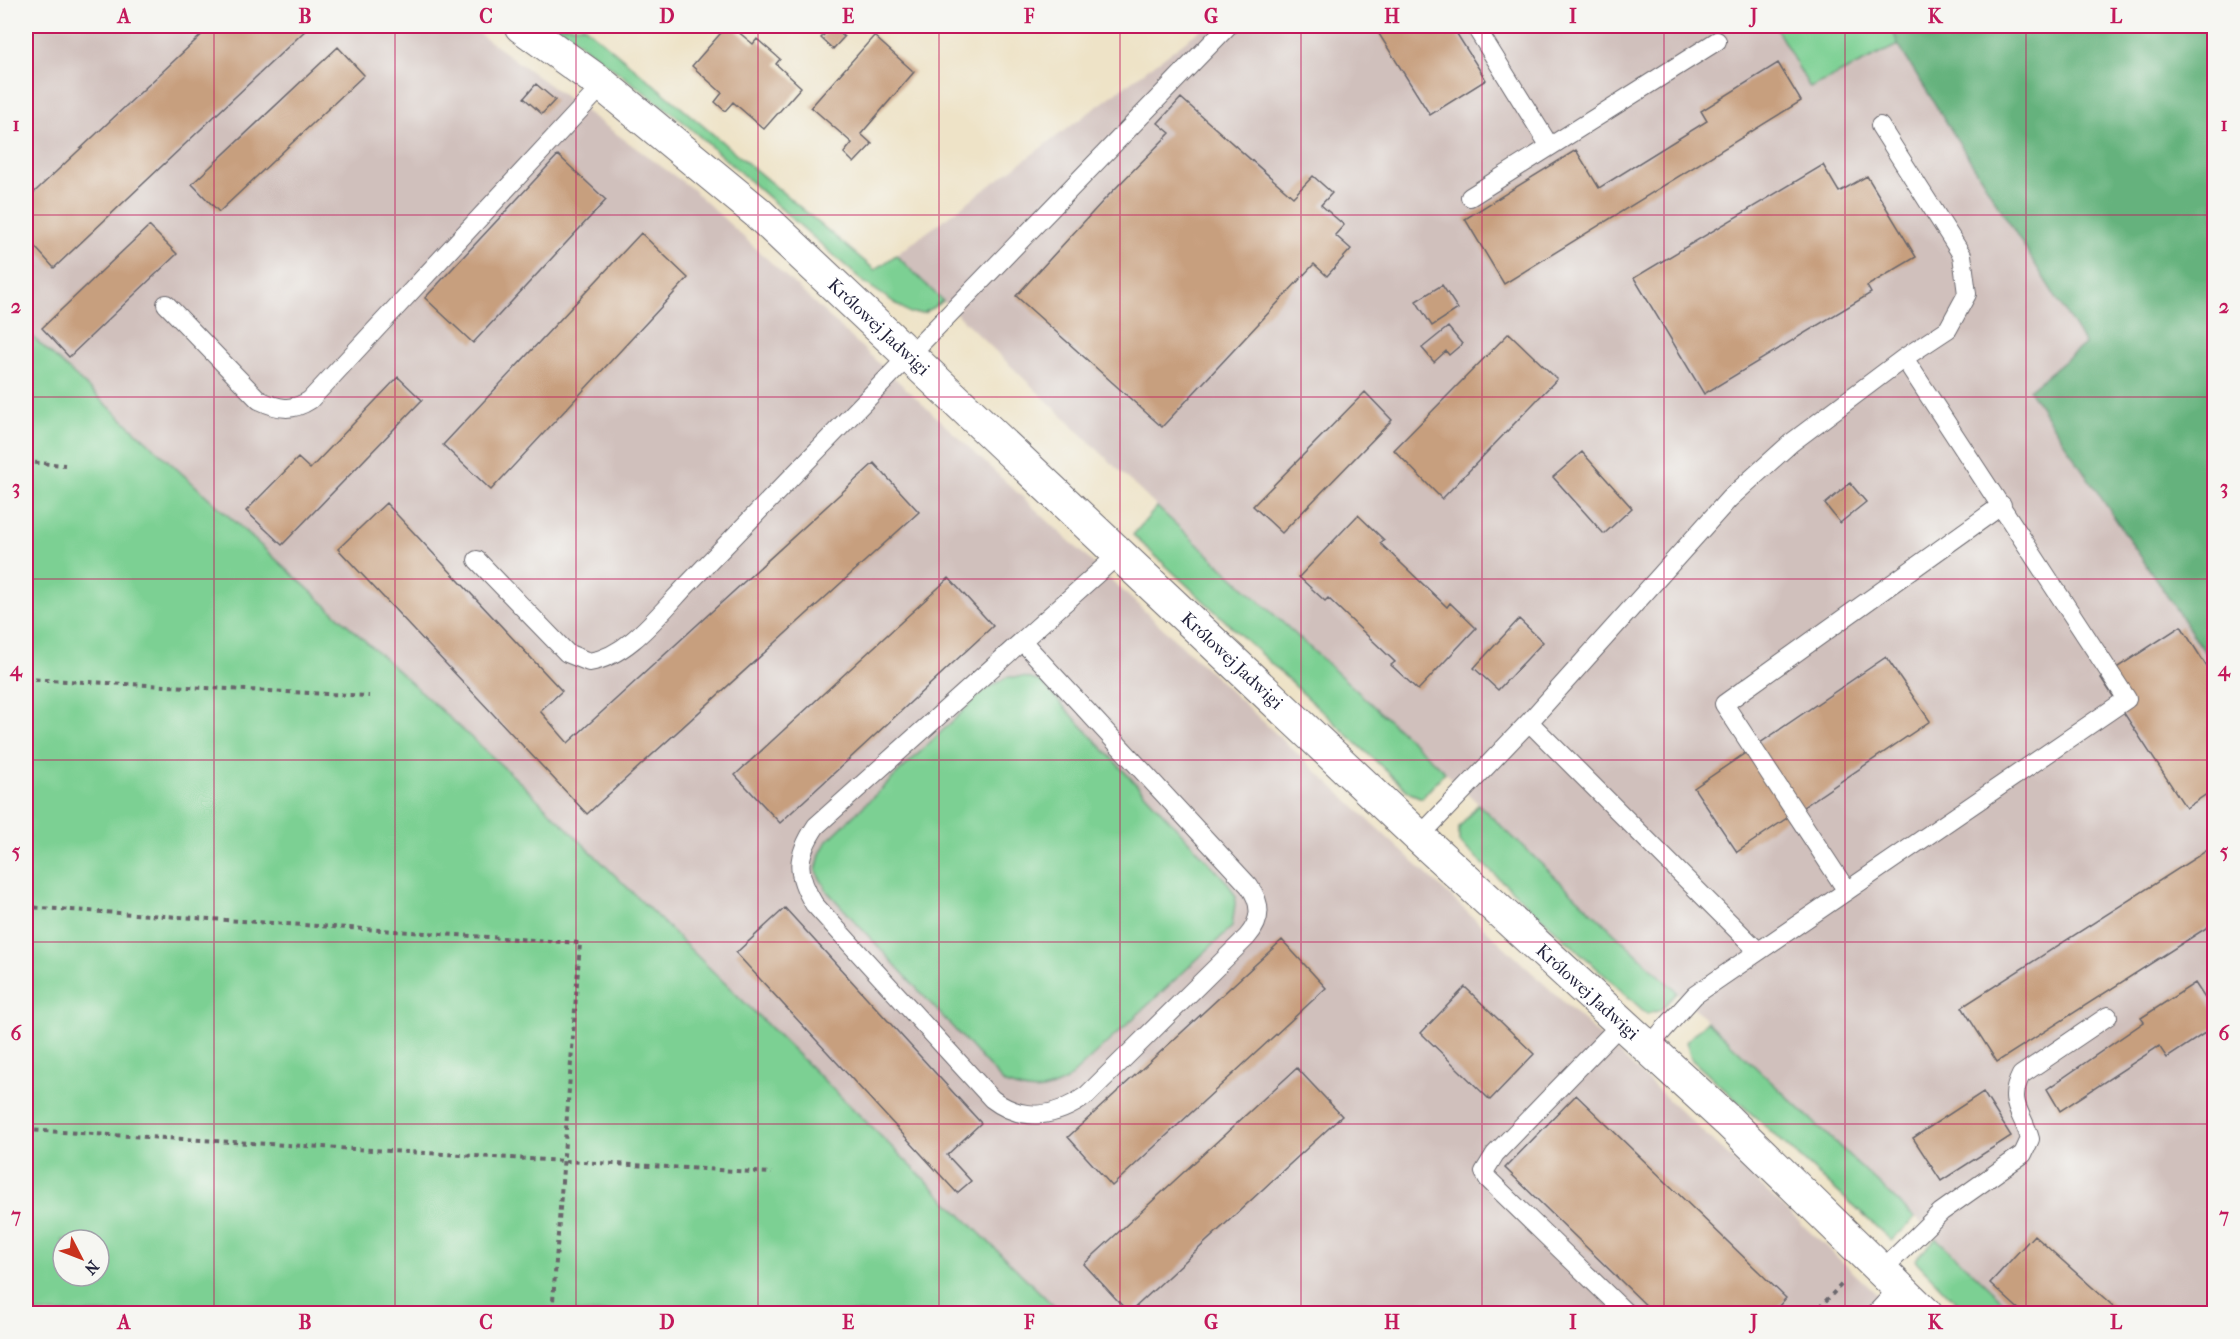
<svg xmlns="http://www.w3.org/2000/svg" width="2240" height="1339" font-family="'IM FELL French Canon',serif">
	<style>
		.industrial { fill: #d0c0bc }
		.green { fill: #7cd093; stroke: #4f7967; stroke-width: 1.5; fill-rule: evenodd }
		.forest { fill: #65b27d; stroke: #446a5c; stroke-width: 1.5 }
		.building { fill: #c79f7e }
		.lines { fill: none; stroke-linecap: round; stroke-linejoin: round }
		.service-casing { stroke: #69666c; stroke-width: 20 }
		.minor-casing { stroke: #69666c; stroke-width: 35 }
		.path { stroke: #69666c; stroke-width: 4; stroke-dasharray: 4.5 4.5; stroke-linecap: butt }
		.service { stroke: #fff; stroke-width: 18 }
		.minor { stroke: #fff; stroke-width: 33 }
		.grid { fill: none; stroke: #c2185b; stroke-width: 1.5; stroke-opacity: 0.55 }
		.labels { text-anchor: middle; dominant-baseline: central; stroke-width: 4.5; stroke-linejoin: round; paint-order: stroke }
		.street-label { font-size: 18px; fill: #22223b; stroke: #f6f6f2 }
		.neatline { fill: none; stroke: #c2185b; stroke-width: 2 }
		.grid-label { font-size: 20px; text-anchor: middle; font-weight: bold; fill: #c2185b }
	</style>
	<rect width="100%" height="100%" fill="#f6f6f2"/>
	<filter id="ink" filterUnits="userSpaceOnUse"><feTurbulence type="fractalNoise" baseFrequency=".0167" numOctaves="2"/><feDisplacementMap in="SourceGraphic" scale="12" xChannelSelector="R" yChannelSelector="G"/><feConvolveMatrix kernelMatrix="1 2 1 2 8 2 1 2 1" color-interpolation-filters="sRGB"/></filter>
	<filter id="wash" filterUnits="userSpaceOnUse"><feTurbulence type="fractalNoise" baseFrequency=".008" numOctaves="4" result="noise"/><feDisplacementMap in="SourceGraphic" scale="24" xChannelSelector="R" yChannelSelector="G"/><feGaussianBlur stdDeviation="1.35" result="paint"/><feColorMatrix in="noise" values="0 0 0 0 0 0 0 0 0 0 0 0 0 0 0 0 0 1.4 0 .05"/><feComposite in="paint" operator="in"/></filter>
	<g filter="url(#wash)">
		<rect width="100%" height="100%" fill="#eee3c7"/>
		<!-- industrial -->
		<path class="industrial" d="M26 26H467L471 28 691 188 1897 1313H1061L523 785 26 331Z
			M1206 26H1775L1811 88 1898 45 2085 344 2029 390 2214 666V1313H2016L1445 772 1157 507 896 255Z"/>
		<!-- green -->
		<path class="green" d="M557 26H584L875 270 896 255 943 301 924 313H910L865 283 681 120Z
			M1775 26H1892L1898 45 1810 88Z
			M26 331 523 785 1061 1313H26ZM63 1240H99V1276H63Z
			M1157 507 1445 772 1422 798 1410 793 1133 535Z
			M1007 677H1024L1041 682 1228 883 1236 897 1232 927 1066 1081C1041 1094 1032 1093 1005 1084L827 891 816 871 820 854 827 841 984 691Z
			M1478 804 1677 992 1661 1010 1647 1014 1459 842V828Z
			M1707 1021 1915 1218 1892 1241 1691 1059 1686 1042Z
			M1936 1238 2016 1313H1966L1915 1260Z"/>
		<!-- forest -->
		<path class="forest" d="M1892 26H2214V666L2029 390 2085 344 1898 45Z"/>
		<g id="blocks">
			<!-- building -->
			<path class="building" d="M211 26H310L54 268 26 237V200Z
				M727 26H731L753 44 757 39 780 59 776 64 801 87 764 129 733 102 725 111 715 102 722 93 692 66Z
				M832 26 844 37 833 49 821 38Z
				M1374 26H1452L1486 80 1430 115Z
				M874 36 914 72 861 134 872 144 854 163 844 153 852 143 811 107Z
				M338 47 364 75 219 212 192 184Z
				M1778 63 1801 101 1504 284 1465 219 1576 150 1599 188 1707 121 1701 111Z
				M536 84 555 100 542 114 524 98Z
				M1181 98 1293 197 1313 176 1332 193 1321 205 1344 225 1335 235 1351 249 1327 276 1314 264 1162 427 1016 296 1103 201 1170 133 1158 123Z
				M558 155 606 200 473 343 425 298Z
				M1823 165 1839 192 1867 176 1916 257 1867 286 1871 293 1704 394 1634 278Z
				M149 226 177 254 69 357 42 328Z
				M641 233 688 278 491 490 443 445Z
				M1442 285 1458 309 1432 326 1416 301Z
				M1448 327 1462 344 1449 355 1446 351 1434 362 1422 348Z
				M1509 333 1557 379 1442 499 1394 450Z
				M398 377 422 400 282 545 246 511 298 458 310 469Z
				M1365 392 1392 420 1282 533 1253 506Z
				M1582 452 1632 508 1604 534 1553 477Z
				M874 463 919 512 587 814 338 549 386 503 562 691 540 711 568 743Z
				M1850 483 1866 502 1840 523 1825 504Z
				M1358 515 1384 540 1380 543 1447 607 1450 603 1476 628 1418 690 1391 665 1395 662 1328 598 1325 601 1299 577Z
				M949 578 993 626 780 823 735 775Z
				M1519 619 1543 642 1498 690 1474 668Z
				M2181 626 2214 678V789L2186 808 2101 678Z
				M1886 657 1930 721 1737 852 1694 788Z
				M2209 849 2214 857V923L1997 1062 1962 1007Z
				M785 908 981 1123 947 1155 971 1181 957 1193 736 953Z
				M1282 940 1326 988 1112 1186 1068 1137Z
				M2195 983 2214 1012V1027L2167 1058 2159 1046 2060 1111 2047 1089 2144 1022 2141 1018Z
				M1465 987 1534 1054 1490 1100 1421 1033Z
				M1297 1068 1342 1116 1129 1313 1084 1264Z
				M1983 1092 2011 1136 1941 1181 1913 1138Z
				M1576 1095 1786 1298 1772 1314H1655L1505 1168Z
				M2034 1235 2122 1314H2024L1990 1283Z"/>
		</g>
	</g>
	<g filter="url(#ink)">
		<use href="#blocks" fill-opacity="0" stroke="#69666c" stroke-width="1.5"/>
		<g class="lines">
			<!-- service casing -->
			<g class="service-casing">
				<path id="service" d="M1475 26 1549 145
					M1470 197 1717 41
					M166 304 259 400C278 409 292 412 310 400L603 85
					M477 560 567 653 589 662C630 656 662 610 690 582L1228 26
					M1022 641 1249 886C1262 904 1262 920 1247 937L1087 1095C1057 1117 1023 1123 992 1099L814 904C795 873 796 856 816 826L1120 553
					M1529 722 1758 951
					M1419 837 1529 722 1729 499 1791 443 1904 358 1948 329 1967 294 1962 255 1880 126
					M1847 891 1724 704 2002 505
					M1622 1023 1495 1154 1484 1172 1488 1179 1627 1314
					M1648 1047 1695 995 2127 699 1904 358
					M1881 1271 1941 1212 2023 1154 2030 1139C2023 1112 2006 1104 2021 1075L2108 1016
					M1875 1314 1899 1288"/>
			</g>
			<!-- minor casing -->
			<g class="minor-casing">
				<g id="minor">
					<path id="s1" d="M521 26 603 85 757 212 1419 837 1728 1121 1926 1314"/>
				</g>
			</g>
			<!-- path -->
			<path class="path" d="M26 462 65 465
				M26 679 369 696
				M26 907 580 943 552 1314
				M26 1130 772 1173
				M1813 1314 1844 1282"/>
			<!-- service -->
			<use href="#service" class="service"/>
			<!-- minor -->
			<use href="#minor" class="minor"/>
		</g>
	</g>
	<!-- grid -->
	<path class="grid" d="M214 26V1314M395 26V1314M576 26V1314M758 26V1314M939 26V1314M1120 26V1314M1301 26V1314M1482 26V1314M1664 26V1314M1845 26V1314M2026 26V1314M26 215H2214M26 397H2214M26 579H2214M26 760H2214M26 942H2214M26 1124H2214"/>
	<g class="labels">
		<!-- street labels -->
		<g class="street-label">
			<text stroke="none"><textPath href="#s1" startOffset="468">Królowej Jadwigi</textPath></text>
			<text stroke="none"><textPath href="#s1" startOffset="954">Królowej Jadwigi</textPath></text>
			<text stroke="none"><textPath href="#s1" startOffset="1440">Królowej Jadwigi</textPath></text>
		</g>
	</g>
	<!-- margin -->
	<rect width="2240" height="1339" fill="none" stroke="#f6f6f2" stroke-width="66"/>
	<!-- north arrow -->
	<g transform="translate(81 1258) rotate(132)"><circle r="28" fill="#f6f6f2" stroke="#a1a1a9" stroke-width="1.5"/>
	<path d="M0-4.5L10 22L0 15L-10 22Z" fill="#c8321e"/>
	<text y="-9" font-size="16" font-weight="bold" text-anchor="middle" fill="#22223b">N</text>
	</g>
	<rect x="33" y="33" width="2174" height="1273" class="neatline"/>
	<g class="grid-label">
		<text x="124" y="23">A</text>
		<text x="305" y="23">B</text>
		<text x="486" y="23">C</text>
		<text x="667" y="23">D</text>
		<text x="848" y="23">E</text>
		<text x="1029" y="23">F</text>
		<text x="1211" y="23">G</text>
		<text x="1392" y="23">H</text>
		<text x="1573" y="23">I</text>
		<text x="1754" y="23">J</text>
		<text x="1935" y="23">K</text>
		<text x="2116" y="23">L</text>
		<text x="16" y="131">1</text>
		<text x="2224" y="131">1</text>
		<text x="16" y="313">2</text>
		<text x="2224" y="313">2</text>
		<text x="16" y="494">3</text>
		<text x="2224" y="494">3</text>
		<text x="16" y="676">4</text>
		<text x="2224" y="676">4</text>
		<text x="16" y="858">5</text>
		<text x="2224" y="858">5</text>
		<text x="16" y="1040">6</text>
		<text x="2224" y="1040">6</text>
		<text x="16" y="1222">7</text>
		<text x="2224" y="1222">7</text>
		<text x="124" y="1329">A</text>
		<text x="305" y="1329">B</text>
		<text x="486" y="1329">C</text>
		<text x="667" y="1329">D</text>
		<text x="848" y="1329">E</text>
		<text x="1029" y="1329">F</text>
		<text x="1211" y="1329">G</text>
		<text x="1392" y="1329">H</text>
		<text x="1573" y="1329">I</text>
		<text x="1754" y="1329">J</text>
		<text x="1935" y="1329">K</text>
		<text x="2116" y="1329">L</text>
	</g>
</svg>
